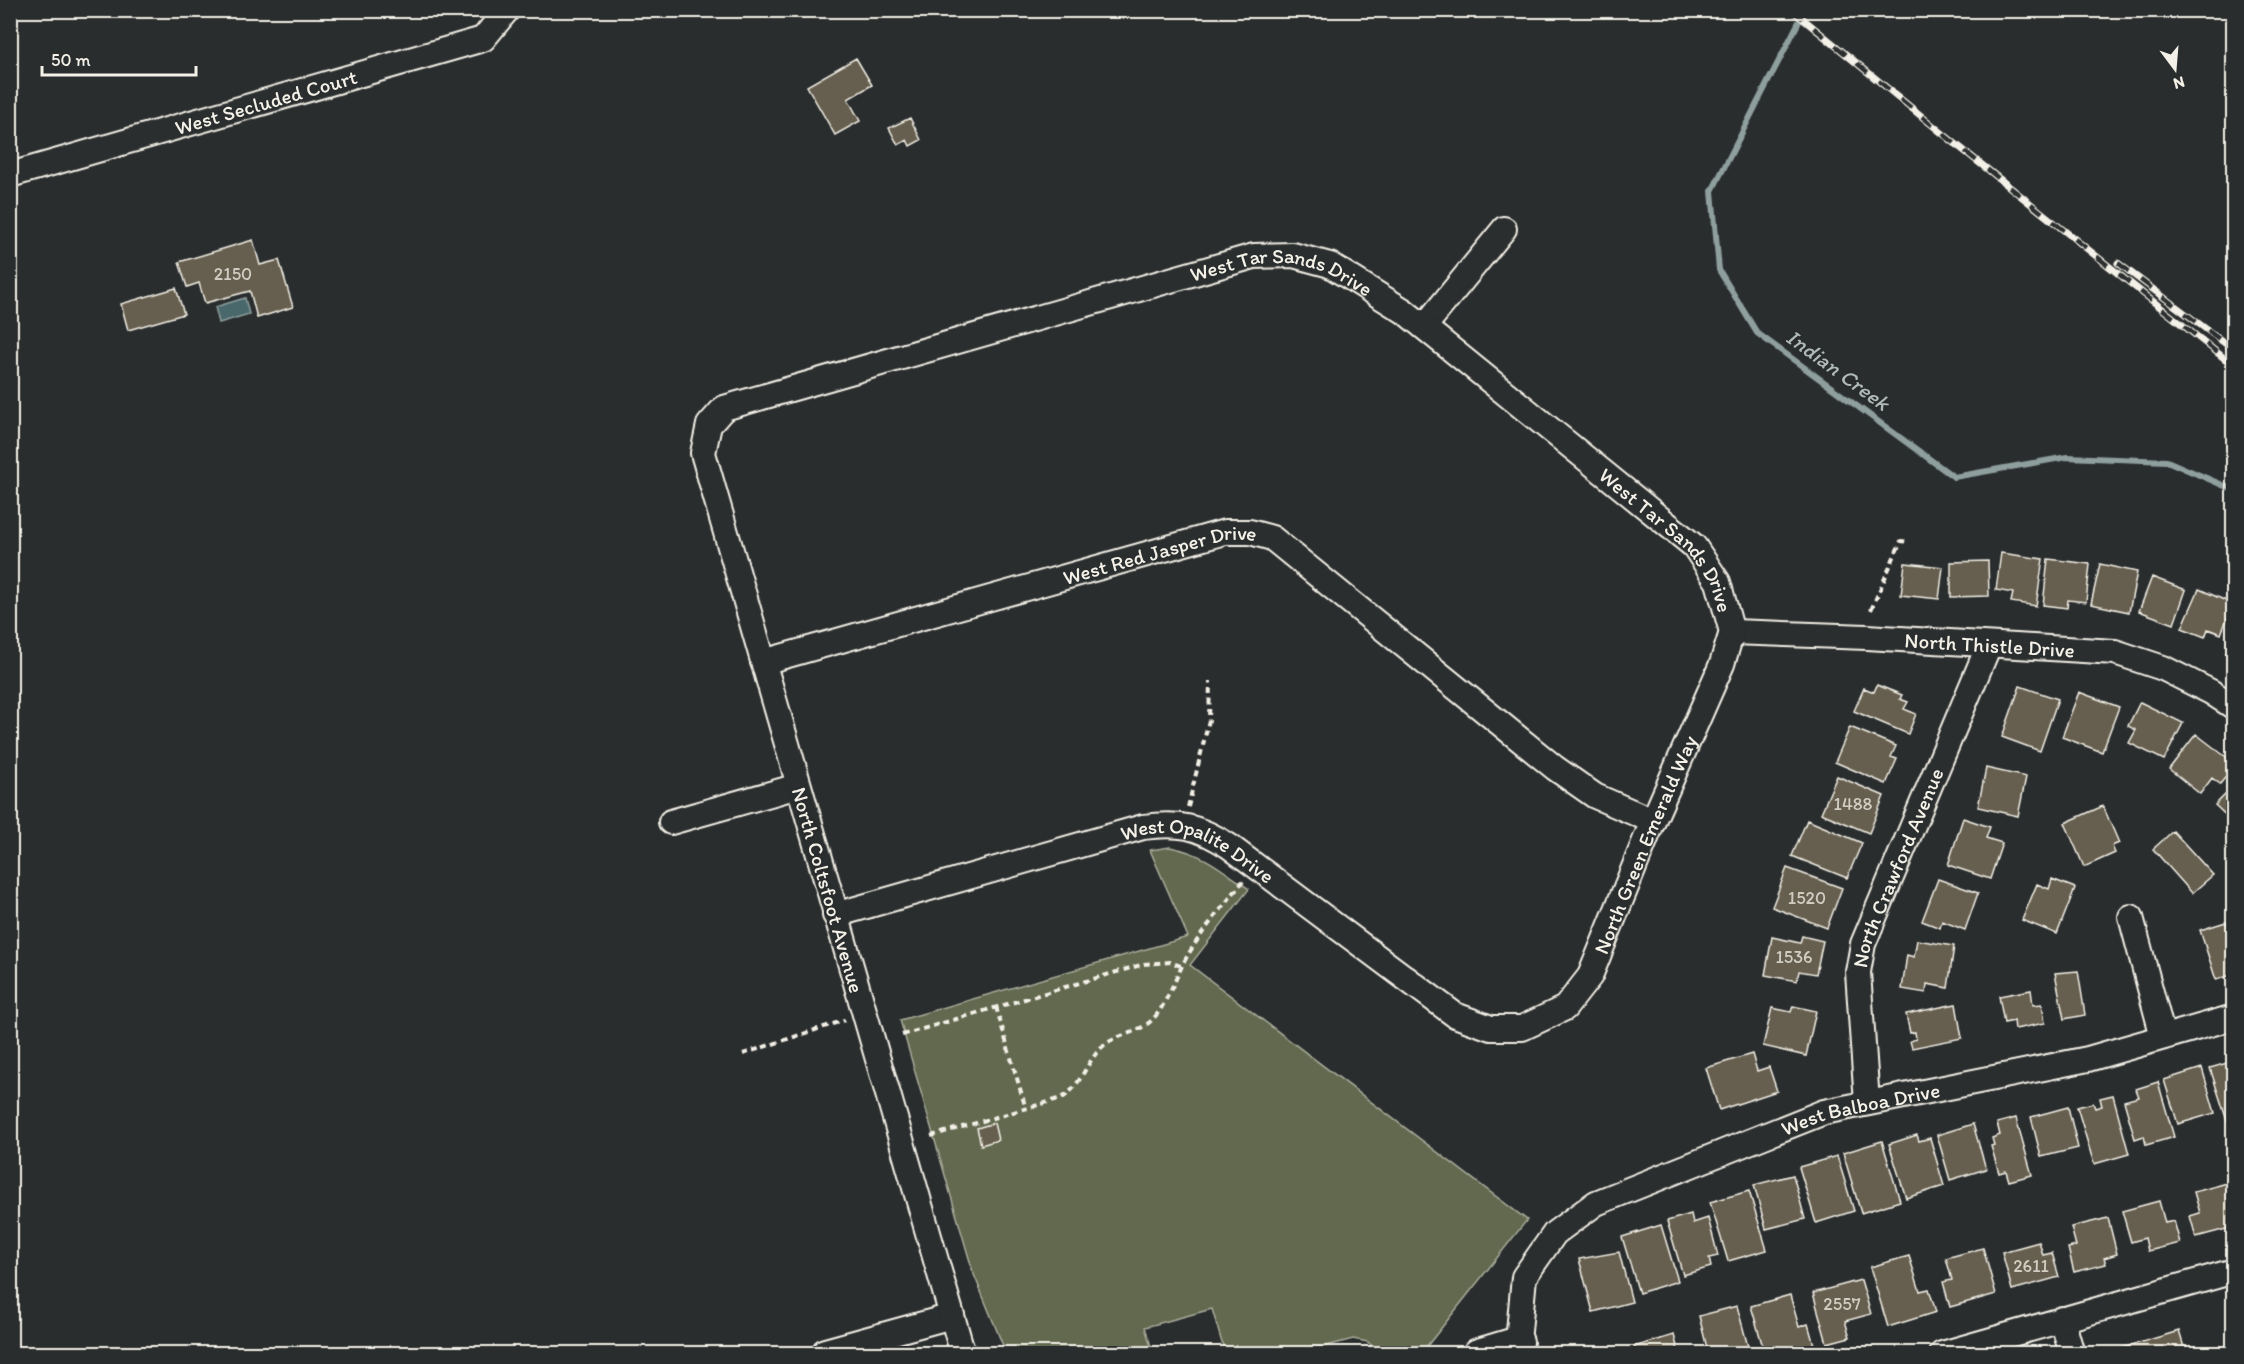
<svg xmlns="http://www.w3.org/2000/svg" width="2244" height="1364" font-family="Itim,sans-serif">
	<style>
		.green { fill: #62694f; stroke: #abad9c; stroke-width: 1.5 }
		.water { fill: #4a686c; stroke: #8e9f9e; stroke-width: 1.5 }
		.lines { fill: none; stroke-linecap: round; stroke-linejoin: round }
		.stream { stroke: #8e9f9e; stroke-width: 6 }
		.building { fill: #665f4f; stroke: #f4f1e8; stroke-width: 1.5 }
		.minor-casing { stroke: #f4f1e8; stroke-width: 28 }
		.tertiary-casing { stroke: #f4f1e8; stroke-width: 34 }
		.path { stroke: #f4f1e8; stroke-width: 4; stroke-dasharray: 6 4.5; stroke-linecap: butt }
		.minor { stroke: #2a2d2e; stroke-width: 24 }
		.tertiary { stroke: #2a2d2e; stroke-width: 30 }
		.rail-casing { stroke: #f4f1e8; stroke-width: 7 }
		.rail { stroke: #2a2d2e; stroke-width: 4.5; stroke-dasharray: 14; stroke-linecap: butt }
		.labels { text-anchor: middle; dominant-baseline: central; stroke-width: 4.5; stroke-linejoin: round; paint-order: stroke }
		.number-label { font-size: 18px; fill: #d0ccc2 }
		.street-label { font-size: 21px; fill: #f4f1e8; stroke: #2a2d2e }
		.water-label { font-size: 22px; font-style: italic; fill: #b0bab6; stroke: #2a2d2e }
	</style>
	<rect width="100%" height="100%" fill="#2a2d2e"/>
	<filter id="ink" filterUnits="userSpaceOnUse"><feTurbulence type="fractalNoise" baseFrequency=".0167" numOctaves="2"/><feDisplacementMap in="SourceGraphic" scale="12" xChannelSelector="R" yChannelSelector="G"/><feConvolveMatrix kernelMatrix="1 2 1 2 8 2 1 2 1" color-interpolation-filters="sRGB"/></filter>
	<g filter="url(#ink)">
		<!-- green -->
		<path class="green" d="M1170 847C1205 854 1221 869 1249 889L1190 965 1527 1220 1423 1351 1415 1353H1378L1368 1342 1353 1339 1300 1353H1225L1212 1309 1145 1327 1153 1353H1006L973 1272 900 1020 1188 937 1150 850Z"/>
		<!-- water -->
		<path class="water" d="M245 298 249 314 219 323 215 307Z"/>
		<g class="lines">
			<!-- stream -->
			<path class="stream" d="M1805 10 1712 191 1719 270 1757 333 1954 477 2067 457 2167 461 2234 490"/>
		</g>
		<!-- building -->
		<path class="building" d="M856 58 872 85 848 99 860 121 835 135 807 86Z
			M910 118 921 140 910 146 907 140 898 145 889 128Z
			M253 240 260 265 279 260 293 307 257 318 250 291 205 303 199 283 187 287 179 262Z
			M176 288 184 314 128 330 121 304Z
			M2001 553 2043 559 2036 606 2011 602 2013 593 1996 590Z
			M2048 559 2090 564 2086 602 2068 600 2067 608 2043 605Z
			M1988 561 1989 596 1951 597V562Z
			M1905 563 1943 567 1939 599 1901 595Z
			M2100 564 2137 572 2129 612 2091 604Z
			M2152 577 2186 590 2174 624 2139 611Z
			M2199 589 2233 604 2221 634 2208 629 2205 637 2182 628Z
			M2234 641V658L2226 653Z
			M1877 685 1902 695 1900 699 1908 702 1904 709 1916 714 1908 734 1854 711 1864 688 1874 692Z
			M2020 686 2058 699 2040 751 2002 737Z
			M2079 692 2119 707 2102 752 2062 737Z
			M2140 702 2183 723 2164 760 2129 743 2136 730 2128 726Z
			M1850 727 1896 746 1891 757 1897 759 1886 784 1835 762Z
			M2196 734 2234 763V767L2220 784 2212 778 2200 794 2169 769Z
			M1986 768 2026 777 2018 816 1978 807Z
			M1837 776 1884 796 1869 833 1821 813Z
			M2234 786V823L2215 805Z
			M2103 806 2119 843 2112 846 2115 853 2084 867 2065 823Z
			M1963 818 1990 827 1986 838 2002 843 1990 879 1948 865Z
			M1807 820 1862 843 1847 878 1792 856Z
			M2173 831 2213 875 2192 893 2153 849Z
			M1787 868 1842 888 1827 928 1772 907Z
			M1938 879 1978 893 1965 930 1942 921 1940 928 1922 921Z
			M2052 879 2075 888 2057 934 2022 920 2037 884 2049 889Z
			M2226 922 2234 946V974L2216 980 2200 930Z
			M1802 936 1823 941 1816 974 1799 971 1797 981 1765 975 1772 937 1800 943Z
			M1917 940 1954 946 1948 988 1927 984 1926 993 1902 989 1907 955 1914 957Z
			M2078 971 2085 1015 2064 1019 2055 973Z
			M2031 990 2033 1005 2042 1004 2045 1023 2015 1029 2014 1021 2004 1023 1999 996Z
			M1956 1004 1962 1038 1912 1048 1910 1041 1916 1039 1915 1032 1910 1033 1906 1014Z
			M1793 1006 1816 1011 1806 1056 1763 1046 1772 1008 1791 1012Z
			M1752 1054 1757 1071 1769 1067 1777 1091 1719 1110 1706 1068Z
			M2234 1061V1122L2228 1124 2210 1068Z
			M2202 1068 2215 1113 2178 1124 2164 1080Z
			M2158 1082 2174 1137 2146 1145 2144 1136 2135 1139 2124 1101 2139 1097 2136 1089Z
			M2113 1095 2129 1154 2094 1164 2077 1107 2093 1103 2095 1108 2102 1106 2100 1098Z
			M2068 1107 2078 1148 2041 1157 2031 1117Z
			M2016 1118 2032 1175 2009 1181 2006 1171 1999 1173 1991 1146 1994 1145 1992 1138 2000 1135 1997 1123Z
			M994 1123 998 1140 981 1145 977 1128Z
			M1973 1124 1986 1169 1950 1180 1937 1135Z
			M1917 1135 1919 1141 1930 1138 1944 1186 1906 1198 1889 1144Z
			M1882 1141 1900 1201 1861 1213 1843 1153Z
			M1837 1156 1854 1211 1816 1223 1799 1167Z
			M1793 1175 1805 1219 1766 1229 1754 1185Z
			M2231 1182 2234 1193V1227L2196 1237 2190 1216 2200 1213 2194 1192Z
			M1749 1191 1767 1250 1728 1261 1710 1202Z
			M2159 1201 2165 1223 2174 1221 2180 1243 2148 1251 2145 1238 2131 1242 2122 1211Z
			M1691 1214 1693 1223 1708 1218 1718 1256 1709 1258 1711 1267 1683 1275 1667 1221Z
			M2108 1218 2117 1254 2104 1258 2106 1264 2074 1272 2068 1248 2076 1246 2071 1227Z
			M1661 1225 1678 1281 1639 1293 1622 1237Z
			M2039 1242 2043 1255 2052 1253 2059 1277 2012 1290 2002 1252Z
			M1983 1248 1996 1294 1950 1307 1943 1282 1952 1280 1946 1258Z
			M1619 1252 1632 1302 1593 1312 1579 1259Z
			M1909 1256 1920 1291 1929 1289 1936 1312 1888 1327 1870 1267Z
			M1861 1280 1871 1314 1845 1321 1850 1337 1827 1343 1813 1293Z
			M1790 1295 1799 1327 1808 1324 1814 1345 1785 1354H1765L1751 1306Z
			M1737 1306 1750 1354H1704L1708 1352 1699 1316Z
			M2179 1331 2186 1354H2123L2122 1348Z
			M1674 1335 1679 1354H1637L1634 1347Z
			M1610 1348 1611 1354H1591Z"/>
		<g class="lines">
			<!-- minor casing -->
			<g class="minor-casing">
				<g id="minor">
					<path id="s1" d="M10 175 483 39 507 10"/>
					<path d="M1424 327 1504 229"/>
					<path id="s2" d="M1732 632 1867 637 2115 652 2163 668 2211 692 2234 707"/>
					<path id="s3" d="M763 662 1225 532H1250L1272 538 1555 768 1595 796 1653 821"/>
					<path d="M671 822 798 786"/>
					<path id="s4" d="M835 915 1143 827C1179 822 1198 826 1229 846L1455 1015 1491 1028H1522L1565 1008 1590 976 1653 821 1722 664 1732 632"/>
					<path d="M2131 917 2163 1037"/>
					<path id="s5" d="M1867 1103 1858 972 1863 944 1989 645"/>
					<path d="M2062 1319 2072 1354"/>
					<path d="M825 1351 952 1316"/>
					<path id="s6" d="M963 1354 703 453 709 425 724 408 1254 256 1293 255 1330 265 1404 311 1694 546 1718 582 1732 632"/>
					<path id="s7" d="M1521 1354 1518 1342 1524 1277 1555 1233 1596 1203 1824 1112 2088 1059 2234 1017"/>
					<path d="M1942 1354 2234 1271"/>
				</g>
			</g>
			<!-- tertiary casing -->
			<g class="tertiary-casing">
				<path id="tertiary" d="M1478 1354 1518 1342"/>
			</g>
			<!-- path -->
			<path class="path" d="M1871 610 1901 541 1908 542
				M1188 807 1209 720 1210 681
				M996 1007 1026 1109
				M902 1035 1144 964 1170 962 1181 966
				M743 1054 845 1020
				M931 1136 1062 1098C1081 1086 1085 1064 1101 1048 1115 1034 1139 1034 1153 1019 1166 1006 1177 973 1188 955 1203 929 1225 905 1243 881"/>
			<!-- minor -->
			<use href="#minor" class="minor"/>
			<!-- tertiary -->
			<use href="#tertiary" class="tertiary"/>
			<!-- rail casing -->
			<g class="rail-casing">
				<path id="rail" d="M1792 10 1942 133 2234 366
					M2118 263 2234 350"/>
			</g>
			<!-- rail -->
			<use href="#rail" class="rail"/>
		</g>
	</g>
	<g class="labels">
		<!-- number labels -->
		<g class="number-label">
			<text x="233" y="274">2150</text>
			<text x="1853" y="804">1488</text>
			<text x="1807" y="898">1520</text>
			<text x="1794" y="957">1536</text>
			<text x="2031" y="1266">2611</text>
			<text x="1842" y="1304">2557</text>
		</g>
		<!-- street labels -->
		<g class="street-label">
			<text stroke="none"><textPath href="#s1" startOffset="266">West Secluded Court</textPath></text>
			<text stroke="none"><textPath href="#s6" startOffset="1570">West Tar Sands Drive</textPath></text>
			<text stroke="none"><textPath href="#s6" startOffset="2056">West Tar Sands Drive</textPath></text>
			<text stroke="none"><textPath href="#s3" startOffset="412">West Red Jasper Drive</textPath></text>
			<text stroke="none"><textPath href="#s2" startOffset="258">North Thistle Drive</textPath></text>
			<text stroke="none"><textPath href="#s4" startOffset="993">North Green Emerald Way</textPath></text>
			<text stroke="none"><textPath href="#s4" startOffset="381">West Opalite Drive</textPath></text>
			<text stroke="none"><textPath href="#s5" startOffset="243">North Crawford Avenue</textPath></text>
			<text transform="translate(828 890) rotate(74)">North Coltsfoot Avenue</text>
			<text stroke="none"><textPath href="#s7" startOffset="464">West Balboa Drive</textPath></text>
		</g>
		<!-- water labels -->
		<g class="water-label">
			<text transform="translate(1838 370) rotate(36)">Indian Creek</text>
		</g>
	</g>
	<!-- margin -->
	<rect width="2244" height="1364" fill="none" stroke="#2a2d2e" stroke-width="36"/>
	<rect x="18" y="18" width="2208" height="1328" fill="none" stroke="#f4f1e8" stroke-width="2" filter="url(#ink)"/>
	<!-- north arrow -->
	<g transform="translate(2175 69) rotate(164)" stroke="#2a2d2e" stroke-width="4.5" paint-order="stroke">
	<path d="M0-4.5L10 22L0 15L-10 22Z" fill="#f4f1e8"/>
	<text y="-9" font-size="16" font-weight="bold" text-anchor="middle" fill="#f4f1e8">N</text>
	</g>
	<!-- scale -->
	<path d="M42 66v9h154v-9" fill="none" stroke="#f4f1e8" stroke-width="3"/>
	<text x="51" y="66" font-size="18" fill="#f4f1e8" stroke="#2a2d2e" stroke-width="4.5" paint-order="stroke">50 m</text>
</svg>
